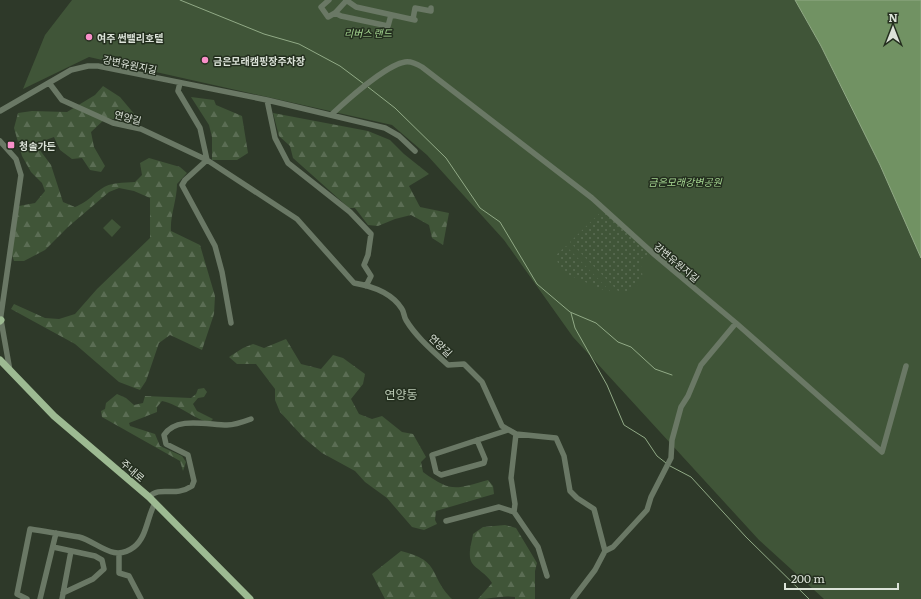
<svg xmlns="http://www.w3.org/2000/svg" width="921" height="599" font-family="Literata,'Noto Sans KR',serif">
	<style>
		.forest { fill: url(#forest-firs) }
		.park { fill: #405538 }
		.garden { fill: url(#garden-dots) }
		.water { fill: #719263; stroke: #91aa86 }
		.lines { fill: none; stroke-linecap: round; stroke-linejoin: round }
		.stream { stroke: #91aa86; stroke-width: 1 }
		.minor { stroke: #6a7865; stroke-width: 5.5 }
		.major { stroke: #9dba92; stroke-width: 7 }
		.poi-dot { fill: #f98fc9; stroke: #242f1f; stroke-width: 1.5 }
		.labels { text-anchor: middle; dominant-baseline: central; stroke-width: 3; stroke-linejoin: round; paint-order: stroke }
		.park-label { font-size: 10px; font-style: italic; fill: #a6d792; stroke: #242f1f }
		.poi-label { font-size: 10px; font-weight: bold; fill: #dce3d9; stroke: #242f1f; text-anchor: start }
		.street-label { font-size: 10px; fill: #dce3d9; stroke: #242f1f }
		.quarter-label { font-size: 12px; fill: #bccbb6; stroke: #242f1f }
	</style>
	<defs>
		<pattern id="forest-firs" width="22" height="20" patternUnits="userSpaceOnUse"><rect width="22" height="20" fill="#405538"/><path d="M5 1l3.5 6h-7zM16 11l3.5 6h-7z" fill="#5b6d54"/></pattern>
		<pattern id="garden-dots" width="8" height="8" patternUnits="userSpaceOnUse"><rect width="8" height="8" fill="#405538"/><path d="M2 2h.1M6 6h.1" fill="none" stroke="#5b6d54" stroke-width="1.8" stroke-linecap="round"/></pattern>
	</defs>
	<rect width="100%" height="100%" fill="#2e3929"/>
	<!-- forest -->
	<path class="forest" d="M103 86 120 97 136 116 133 122 106 118 91 132 94 147 105 166 101 172 90 170 82 158 72 159 60 150 54 137 43 141 39 149 51 165 63 202 75 207C89 201 90 197 101 189 110 182 124 183 135 182L142 175 140 163 149 158 180 167 187 173 177 184C177 200 170 215 171 231L200 245 215 296 214 314 202 350 170 335 159 343 146 381 140 390 119 382 75 344 11 309 14 304 45 318 59 319 75 314 97 289 150 238V198L134 191 119 188 109 192 68 227 45 250 24 261H14L11 252 19 206 35 203 45 191 42 183 31 172 22 156 14 128 18 113 32 111 67 112 95 95Z
		M191 97 214 100 216 105 242 116 248 153 237 160H212V137L209 125Z
		M273 113 368 131 390 140 404 154 429 174 409 186 420 207 449 213 443 245 432 238 429 225 411 215 395 219 378 226 368 225 355 208H349L293 158 290 146 279 136Z
		M286 339 301 364 321 369 333 355 343 358 365 374 363 384 351 399 359 414 372 419 382 416 402 432 413 434 426 457 421 462 423 472C452 493 455 489 488 480L493 486 494 494 436 511 435 520 437 524 424 530 412 527 387 498 365 482 355 471 322 453 304 438 280 412 275 400V389L256 364H237L229 357 243 348 253 344 264 348Z
		M204 388 207 392 204 397 198 398 193 404 197 411 213 419 210 422C196 421 179 404 162 401L157 407V412L129 423 130 426 155 434 160 446 182 456 186 462 183 471 180 461 102 417 101 411 105 409 106 403 117 394 126 398 134 405 143 403 145 396 191 398 196 394 198 389Z
		M505 525 516 528 537 563 535 571V599H515V597C502 595 491 599 478 599L492 583C487 574 476 569 472 563 467 555 472 542 473 534L483 527Z
		M401 551C442 561 428 575 452 599H385L372 574Z"/>
	<!-- park -->
	<path class="park" d="M72 0H795L821 46 880 165 921 258V599H824L759 540 573 337 504 240 427 155 392 125 89 57 23 89 45 35Z
		M112 219 121 227 112 237 103 228Z"/>
	<!-- garden -->
	<path class="garden" d="M603 210 652 255 640 259 643 279C636 286 630 295 618 291L570 242Z
		M566 246 613 294 562 272 555 256Z"/>
	<!-- water -->
	<path class="water" d="M795 0H921V258L880 165 821 46Z"/>
	<g class="lines">
		<!-- stream -->
		<path class="stream" d="M180 0 264 34 299 44 340 66 364 84
			M368 87 395 108 446 158 480 208 500 222 537 284 570 312 596 323 618 342 631 347 655 369 672 375
			M571 313 575 328 607 385 624 425 645 438 657 456 666 463
			M670 466 691 477 746 537 809 599"/>
		<!-- minor -->
		<path class="minor" d="M329 0 321 7 328 17 335 13 347 0
			M346 0 356 7 415 20
			M335 13 341 16 388 26 391 15
			M413 19 415 8 431 11V8
			M180 83 178 91 200 128 207 160 185 180 182 185 215 246 222 272 231 323
			M50 84 62 100 113 123 141 129 207 160 297 219 354 283C372 286 392 293 402 309 404 312 404 317 406 320 416 337 434 352 448 365L464 364 482 382 502 426 516 434 556 438 564 456 570 491 577 498 594 509 605 551 595 570 573 599
			M267 100 275 138 288 163 350 212 371 234 368 255 364 265 371 276 366 286
			M0 111 71 70 88 66H98L267 100 385 128 399 136 415 151
			M331 115C346 101 386 65 405 62 411 61 417 64 422 67L592 198 656 256 736 323 882 452 906 366
			M0 141 16 159 21 175 0 322
			M1 320 10 371
			M516 434 511 478 515 504 514 512 538 547 547 576
			M477 440 485 459 484 463 441 475 436 472 432 455 508 430
			M149 497C161 485 174 498 192 486L194 481 188 455 166 444 164 435C176 416 208 425 227 425 235 425 243 422 251 419
			M446 521 499 507 514 512
			M53 547 95 556 102 560 104 569 93 579 63 593
			M605 551 613 547 647 510 651 497 671 458 672 440 681 407 688 396 701 365 736 323
			M119 553V573L129 576 141 599
			M27 599 17 594 30 529C47 532 63 534 79 537 98 542 113 563 134 547 147 537 147 517 155 503
			M40 599 56 533
			M62 599 71 551"/>
		<!-- major -->
		<path class="major" d="M0 321 1 320
			M0 360 54 416 149 497 250 599"/>
	</g>
	<!-- markers -->
	<g class="poi-dot">
		<circle cx="89" cy="37" r="4"/>
		<circle cx="205" cy="60" r="4"/>
		<rect x="7" y="141" width="8" height="8" rx="2"/>
	</g>
	<g class="labels">
		<!-- park labels -->
		<g class="park-label">
			<text x="368" y="32">리버스 랜드</text>
			<text x="685" y="181">금은모래강변공원</text>
		</g>
		<!-- poi labels -->
		<g class="poi-label">
			<text x="97" y="37">여주 썬밸리호텔</text>
			<text x="213" y="60">금은모래캠핑장주차장</text>
			<text x="19" y="145">청솔가든</text>
		</g>
		<!-- street labels -->
		<g class="street-label">
			<text transform="translate(130 64) rotate(12)">강변유원지길</text>
			<text transform="translate(128 117) rotate(15)">연양길</text>
			<text transform="translate(677 262) rotate(40)">강변유원지길</text>
			<text transform="translate(441 345) rotate(44)">연양길</text>
			<text transform="translate(133 470) rotate(41)">주내로</text>
		</g>
		<!-- quarter labels -->
		<g class="quarter-label">
			<text x="401" y="394">연양동</text>
		</g>
	</g>
	<!-- north arrow -->
	<g transform="translate(893 28)" stroke="#242f1f" stroke-width="3" paint-order="stroke">
	<path d="M0-3L7 15L0 10L-7 15Z" fill="#dce3d9"/>
	<text y="-6" font-size="11" font-weight="bold" text-anchor="middle" fill="#dce3d9">N</text>
	</g>
	<!-- scale -->
	<path d="M785 583v6h113v-6" fill="none" stroke="#dce3d9" stroke-width="2"/>
	<text x="791" y="583" font-size="12" fill="#dce3d9" stroke="#242f1f" stroke-width="3" paint-order="stroke">200 m</text>
</svg>
